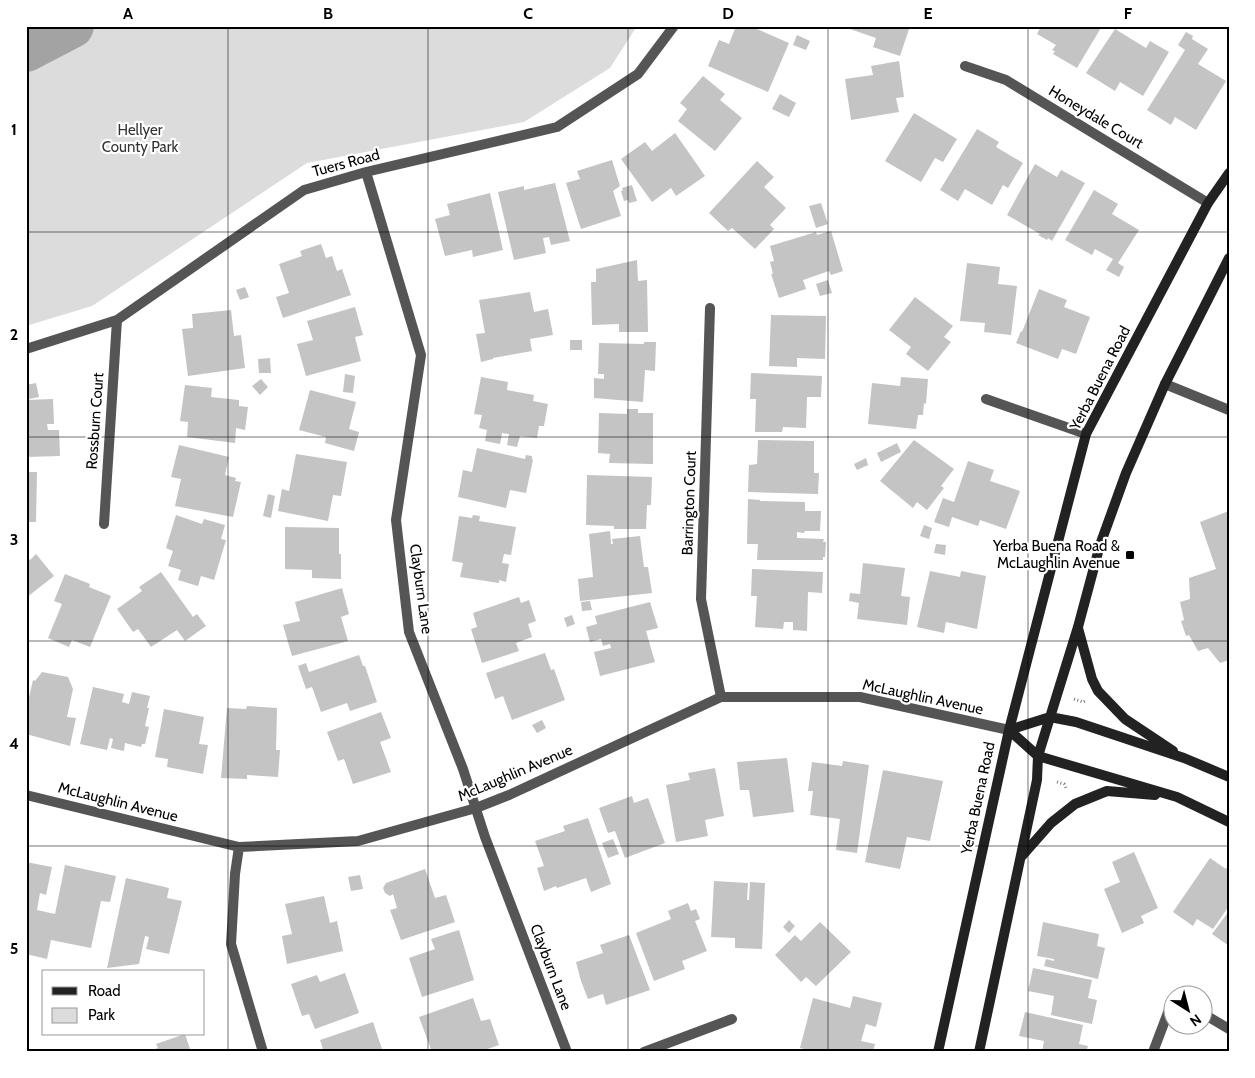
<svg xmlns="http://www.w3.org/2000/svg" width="1255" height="1078" font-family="Cabin,sans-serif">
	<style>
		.green { fill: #dcdcdc }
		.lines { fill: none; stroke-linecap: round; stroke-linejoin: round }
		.river { stroke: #a3a3a3; stroke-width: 44 }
		.building { fill: #c4c4c4 }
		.path { stroke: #777; stroke-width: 3; stroke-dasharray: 1 2.5; stroke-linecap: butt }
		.service { stroke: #555; stroke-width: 10 }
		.minor { stroke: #555; stroke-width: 10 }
		.secondary { stroke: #222; stroke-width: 10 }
		.grid { fill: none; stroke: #000; stroke-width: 1; stroke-opacity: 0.55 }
		.poi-dot { fill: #000; stroke: #fff; stroke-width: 2 }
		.labels { text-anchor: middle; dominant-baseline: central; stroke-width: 4.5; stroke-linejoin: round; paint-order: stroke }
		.street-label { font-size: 15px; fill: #000; stroke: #fff }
		.park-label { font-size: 15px; fill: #333; stroke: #fff }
		.poi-label { font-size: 15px; fill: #000; stroke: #fff; text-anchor: end }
		.neatline { fill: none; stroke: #000; stroke-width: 2 }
		.grid-label { font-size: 16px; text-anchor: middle; font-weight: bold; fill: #000 }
	</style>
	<rect width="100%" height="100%" fill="#fff"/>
	<!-- green -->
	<path class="green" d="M26 26H637L610 68 524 122 307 163 92 306 26 326Z"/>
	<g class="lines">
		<!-- river -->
		<path class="river" d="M26 50 72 26"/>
	</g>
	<!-- building -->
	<path class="building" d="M736 26H750L789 43 768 92 708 66 719 40 729 44Z
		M851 26H910L900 56 873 47 876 38 850 29Z
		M1041 26H1102L1077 68 1053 54 1055 51 1052 50 1056 45 1037 34Z
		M1115 29 1146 48 1150 41 1169 52 1143 96 1120 82 1115 91 1086 73Z
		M1186 32 1193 36 1192 39 1208 49 1198 64 1226 81 1196 130 1175 117 1171 125 1147 110 1185 50 1178 45Z
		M797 35 810 41 806 50 793 45Z
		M899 61 904 97 896 98 899 112 851 120 845 79 873 75 871 66Z
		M703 76 725 94 720 100 742 118 715 151 678 121 687 109 680 103Z
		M780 94 796 103 789 117 772 109Z
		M914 113 957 139 943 162 935 158 921 182 885 161Z
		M977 129 999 142 996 147 1023 163 1008 188 1003 185 992 205 965 189 958 201 940 190Z
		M675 133 705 176 676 196 671 188 652 202 621 159 645 142 652 151Z
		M612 160 620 186 613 191 621 216 581 229 566 183 580 179 577 171Z
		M757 161 774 177 764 187 786 208 770 225 774 229 755 249 732 228 728 231 709 213Z
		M1035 164 1057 177 1061 170 1085 183 1052 241 1048 238 1047 240 1038 235 1040 234 1007 215Z
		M555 183 570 241 551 245 549 237 543 238 546 253 514 260 498 192 524 186V190Z
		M632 185 637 201 629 203 628 200 624 201 621 191 623 190 622 188Z
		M1094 190 1118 204 1112 214 1139 230 1118 263 1124 267 1119 277 1106 270 1113 259 1095 249 1092 255 1065 240Z
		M490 193 503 250 473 257 472 250 445 256 435 219 450 215 447 204Z
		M821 203 828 224 816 228 809 206Z
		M831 231 843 271 831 275 829 271 803 280 806 289 779 298 771 274H773L770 262 774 261 770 246 816 232 817 235Z
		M321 244 326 258 332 256 337 271 342 269 351 295 283 318 276 297 289 293 279 264 302 256 300 251Z
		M637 260 638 281 647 280 648 332H619V324L592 325 591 282H596V269Z
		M967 263 1000 267 998 284 1017 286 1011 335 984 332 985 323 960 321Z
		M828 280 832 293 820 296 816 284Z
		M245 287 249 297 240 300 236 290Z
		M1039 289 1067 300 1064 307 1090 317 1076 354 1062 349 1058 359 1016 343 1021 331 1022 332Z
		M530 292 534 312 548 309 553 335 530 339 532 351 493 358V359L481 362 476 334 485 333 479 300Z
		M915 297 953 326 944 337 951 342 928 371 906 354 911 347 889 330Z
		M355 307 363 335 355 337 361 361 306 376 297 344 313 340 307 321Z
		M231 310 234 336 241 335 245 368 188 376 182 329 193 328 192 314Z
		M771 315 826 316 825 359 797 358V367L769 366Z
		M570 340H582V350H570Z
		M644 342H656L655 371 645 370 643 402 594 398V378L604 379V374H598L599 343 644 344Z
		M270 358 271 373H259L258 359Z
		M751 373 822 376 821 397H807L806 428 783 427 782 432H755L756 399H750Z
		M345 374 355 376 353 393 343 392Z
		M481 377 508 382 507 390 534 395 533 401 548 404 544 426H539L537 438 520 436 517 447 507 445 509 434 502 433 500 444 485 441 487 430 479 428 482 415 474 414Z
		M901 377 928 379 926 404 924 403 923 415H918L916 429 868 424 872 383 900 386Z
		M261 379 268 387 260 395 252 386Z
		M36 383 39 397 29 399 26 385Z
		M185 385 212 388 211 397 239 400V406L248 407 245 430 236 428 235 443 187 437 188 422 180 421Z
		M310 390 356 402 349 429 359 432 354 451 325 443 326 437 299 430Z
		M53 399 54 424H47L48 430H59L60 456 26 457V400Z
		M627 409H638V413H653V464L609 463 610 454 598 453 599 413 627 414Z
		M758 440 814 441V473H819L818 494 748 492 749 465 757 464Z
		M914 440 954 469 941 486 944 488 927 510 917 502 913 508 880 481Z
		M897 443 901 452 881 462 877 453Z
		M179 445 229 457 225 475 236 478 235 481 241 482 233 517 175 506 181 479 171 477Z
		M477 448 525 459 526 455 532 456V459L533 460 526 493 510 490 506 508 458 497 463 470 472 472Z
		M296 454 347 462 341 496 333 495 328 521 278 511 282 489 289 491Z
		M866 458 868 465 857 470 854 464Z
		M968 461 994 470 990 481 1020 491 1006 529 980 520 978 526 952 517 949 527 934 522 943 498 954 502Z
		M26 472H37L36 522H26Z
		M587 475 652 477 651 505H647L646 529H614V526L586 525Z
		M268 494 275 496 271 518 263 516Z
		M748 499 760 500V501L805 502V511H821L820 531H805L804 533 797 532V538L824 539 823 542H826L825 557H823V560H757L758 544H747Z
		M1229 511V660L1220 663 1208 648 1198 651 1189 635 1186 636 1181 621 1184 620 1180 602 1190 599 1189 578 1216 569 1200 522Z
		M176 515 202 524 204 519 225 525 221 539 226 540 214 580 201 576 198 586 178 580 181 570 168 566 173 551 166 548Z
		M473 515 480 516 479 521 516 527 511 555 504 554 502 563 509 564 506 582 499 580V583L460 577 463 563 452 561 459 516 472 518Z
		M924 525 932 528 929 539 920 536Z
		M285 527 339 528V554H341V579L312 578V570L285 569Z
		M610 531 611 544H613L612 539 640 536 644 567H648L652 593 580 601 578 579 593 577 589 534Z
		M936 544 946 545 945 555 934 553Z
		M36 554 54 576 26 598V555L30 560Z
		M863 563 905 568 901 596 910 597 907 625 857 619 859 603 849 601 850 593 860 594Z
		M752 569 823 572 822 593 808 592 807 631 793 630V622H784L783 629 755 627 757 596H751Z
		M930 571 960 577 961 571 986 576 977 629 946 622 944 633 917 627Z
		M161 572 193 617 197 614 206 626 185 641 177 630 151 647 138 629 133 632 117 609 142 591 139 587Z
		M65 574 90 584 89 587 111 596 90 647 72 640 69 647 48 638 62 604 54 601Z
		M342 588 349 614 341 617 348 641 292 656 283 625 300 621 295 602Z
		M519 597 521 603 529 600 536 621 528 624 532 637 516 643 519 651 482 663 471 629 477 627 473 613Z
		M590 601 592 610 582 611 581 602Z
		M650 602 658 628 646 631 655 662 600 676 594 652 611 648 610 644 603 646 601 639 590 642 586 627 597 624 595 616Z
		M572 615 575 624 567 627 564 618Z
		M545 653 551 670 554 669 565 700 512 720 503 696 495 699 486 673Z
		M359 655 363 666H365L377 702 350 711 347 703 321 712 312 687 306 689 298 666 306 663 309 672Z
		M42 672 68 677 73 689 67 717 76 718 70 746 26 734V710L33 680 35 681Z
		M93 687 124 694 122 702 129 704 132 692 150 696 147 708H149L145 726 149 727 145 744H142L141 747 125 743 124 751 111 748 113 739 110 738 107 750 80 744Z
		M247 706 277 708 276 750H280L278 777 247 775V779L221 778 227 708 246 709Z
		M164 709 204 717 199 744 208 745 203 774 167 767 168 759 155 757Z
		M381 712 391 738 380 742 391 772 353 784 344 759 338 761 327 732Z
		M542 720 546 728 537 733 532 725Z
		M787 758 794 812 753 817 749 790H740L737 762Z
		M843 761 869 765 857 853 836 850 840 819 810 815 813 791H808L812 762 842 766Z
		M715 768 724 816 705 820 708 836 676 842 666 785 690 780 688 773Z
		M883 770 943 781 930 841 907 837 900 869 865 862Z
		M632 796 634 803 648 798 665 843 625 858 615 831 608 833 599 808Z
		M588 818 611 884 591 892 586 878 557 888 556 886 544 891 537 868 544 866 535 841 565 831 563 826Z
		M613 839 619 854 608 858 602 843Z
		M1134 852 1158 908 1141 916 1144 923 1122 933 1104 889 1120 882 1112 862Z
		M1210 858 1226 869 1227 867 1229 868V906L1213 929 1197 919 1193 926 1173 912Z
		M26 862 52 867 46 895 40 893 37 910 55 914 65 865 116 876 110 902 101 901 91 948 51 940 47 959 26 954 29 937H26Z
		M425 869 435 898 446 895 455 922 401 940 390 910 397 908 393 894 390 896 385 893 383 888 386 883Z
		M360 875 363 889 351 891 348 877Z
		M126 878 169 888 167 898 182 901 169 954 146 949 149 937 145 936 139 964 107 968Z
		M714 881 748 883 747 900H749L750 882 765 883 762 949 735 948V938L711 937Z
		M324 896 330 923 337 921 343 951 287 964 282 936 292 934 285 904Z
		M688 903 691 911 696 909 700 919 695 921 707 951 682 961 685 969 654 981 636 933 671 919 668 911Z
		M1229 911V946L1212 934Z
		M789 920 795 926 789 933 783 927Z
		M820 922 851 952 816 986 806 977 801 982 775 955 795 935 801 941Z
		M1043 922 1099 934 1097 946 1105 948 1098 979 1044 966 1046 959 1054 961V959L1037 956Z
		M459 930 474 980 422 997 409 958 435 949 431 939Z
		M629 935 650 990 606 1005 603 994 588 999 581 981 576 962 603 953 600 945Z
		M1033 968 1092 980 1088 998 1097 1000 1092 1024 1051 1015 1054 996 1028 991Z
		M345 973 359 1013 315 1029 309 1014 302 1016 291 984 317 975 320 982Z
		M853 996 882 1003 876 1027 866 1024 861 1041 875 1044 873 1052H817L800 1048 813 998 850 1008Z
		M473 998 481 1021 490 1019 499 1045 479 1052H432L419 1017Z
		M1025 1012 1083 1025 1079 1044 1088 1046 1086 1052H1042L1044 1041 1019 1036Z
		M373 1022 383 1052H324L320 1040Z
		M185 1034 191 1052H147L158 1048 156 1044Z"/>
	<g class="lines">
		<!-- path -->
		<path class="path" d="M1074 699 1083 702 1085 701
			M1057 782 1064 784 1067 790"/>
		<!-- service -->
		<path class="service" d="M1165 384 1229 410"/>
		<!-- minor -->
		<path class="minor" d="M965 66 1006 80 1208 203
			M366 172 421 355 396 520 409 632 463 769 485 837 567 1052
			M710 308 701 599 721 697
			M26 349 117 320 304 190 366 172 557 127 638 74 674 26
			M986 399 1086 434
			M104 524 117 320
			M26 795 239 847 358 841 476 808 509 795 721 697H860L1009 730
			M239 847 235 874 231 944 263 1052
			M1202 1013 1229 1029
			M644 1052 732 1019
			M1153 1052 1172 1002"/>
		<!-- secondary -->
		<path class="secondary" d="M1078 628 1092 679 1098 691 1125 719 1173 751
			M1009 730 1038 756 1177 797 1229 822
			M1009 730 1050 717 1076 722 1184 758 1229 777
			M1021 857 1051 823 1075 804 1107 791 1155 795
			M938 1052 1009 730 1086 434 1208 203 1229 173
			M979 1052 1037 780 1038 756 1078 627 1100 545 1126 473 1165 384 1229 258"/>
	</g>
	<!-- grid -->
	<path class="grid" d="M228 26V1052M428 26V1052M628 26V1052M828 26V1052M1028 26V1052M26 232H1229M26 437H1229M26 641H1229M26 846H1229"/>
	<!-- markers -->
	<rect class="poi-dot" x="1125" y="550" width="10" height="10" rx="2.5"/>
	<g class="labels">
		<!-- street labels -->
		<g class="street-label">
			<text transform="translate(1096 117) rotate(31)">Honeydale Court</text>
			<text transform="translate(346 163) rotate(-15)">Tuers Road</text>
			<text transform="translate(1100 378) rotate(-63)">Yerba Buena Road</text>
			<text transform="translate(95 421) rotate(-86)">Rossburn Court</text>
			<text transform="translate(689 503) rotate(-88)">Barrington Court</text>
			<text transform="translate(421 589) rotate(82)">Clayburn Lane</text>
			<text transform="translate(923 697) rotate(12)">McLaughlin Avenue</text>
			<text transform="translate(515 773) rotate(-23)">McLaughlin Avenue</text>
			<text transform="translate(978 798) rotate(-78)">Yerba Buena Road</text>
			<text transform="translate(118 802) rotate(14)">McLaughlin Avenue</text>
			<text transform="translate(551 967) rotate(69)">Clayburn Lane</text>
		</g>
		<!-- park labels -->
		<g class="park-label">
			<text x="140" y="130">Hellyer<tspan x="140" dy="17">County Park</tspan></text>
		</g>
		<!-- poi labels -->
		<g class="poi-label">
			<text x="1120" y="546">Yerba Buena Road &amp;<tspan x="1120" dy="17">McLaughlin Avenue</tspan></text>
		</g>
	</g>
	<!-- border -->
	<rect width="1255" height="1078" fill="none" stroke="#ffffff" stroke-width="55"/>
	<!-- legend -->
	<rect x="42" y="970" width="162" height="65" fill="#ffffff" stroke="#999999"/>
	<rect x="52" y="987" width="25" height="8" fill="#222222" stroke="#999999"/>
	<text x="88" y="996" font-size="15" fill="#000000">Road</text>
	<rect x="52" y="1008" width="25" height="15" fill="#dcdcdc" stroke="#999999"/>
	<text x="88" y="1020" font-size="15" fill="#000000">Park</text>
	<!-- north arrow -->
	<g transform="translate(1188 1010) rotate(144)"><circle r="24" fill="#ffffff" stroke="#999999"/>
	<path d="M0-4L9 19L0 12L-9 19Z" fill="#000000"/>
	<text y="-8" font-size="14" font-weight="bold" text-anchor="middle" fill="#000000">N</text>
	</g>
	<rect x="28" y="28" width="1200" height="1022" class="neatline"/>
	<g class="grid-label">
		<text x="128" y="19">A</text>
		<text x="328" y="19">B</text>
		<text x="528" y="19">C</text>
		<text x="728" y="19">D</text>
		<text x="928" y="19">E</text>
		<text x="1128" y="19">F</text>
		<text x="14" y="135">1</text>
		<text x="14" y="340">2</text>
		<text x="14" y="545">3</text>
		<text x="14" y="749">4</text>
		<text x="14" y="954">5</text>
	</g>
</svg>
